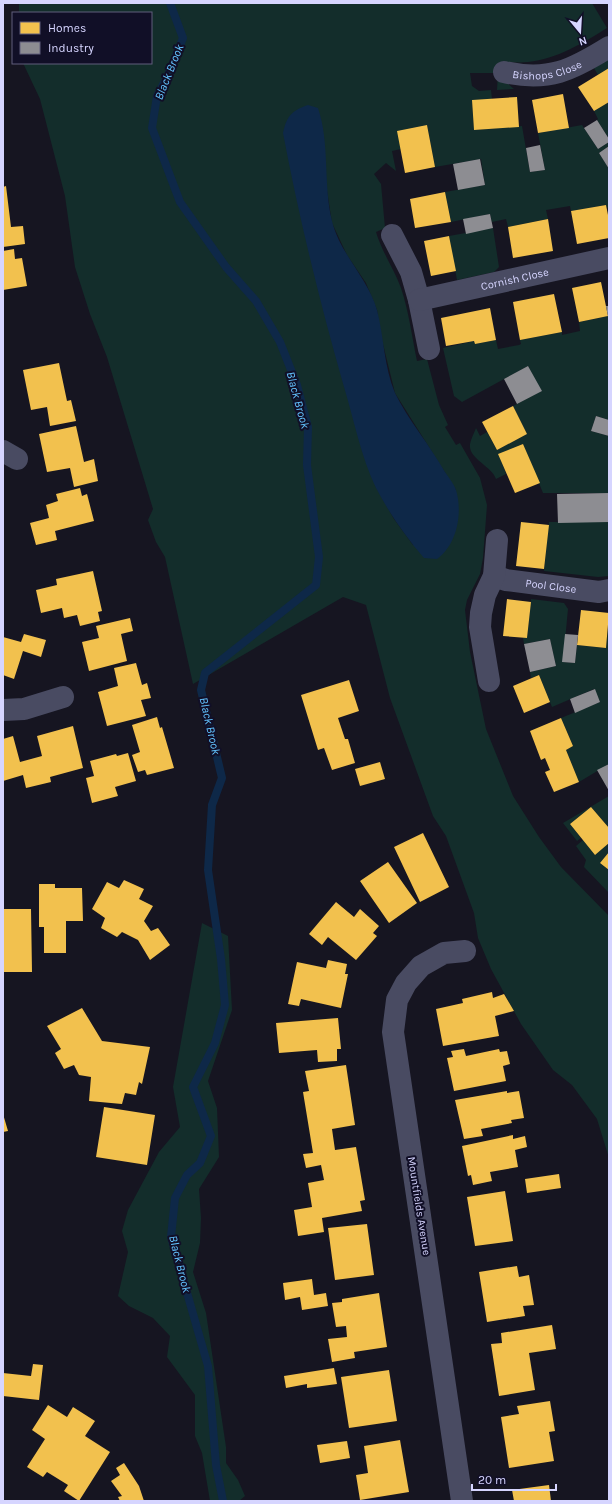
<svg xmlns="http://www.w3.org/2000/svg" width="612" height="1504" font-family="Karla,sans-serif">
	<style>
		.green { fill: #132d2b; fill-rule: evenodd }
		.water { fill: #0e2848 }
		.homes { fill: #f2c14e }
		.industry { fill: #8d8d92 }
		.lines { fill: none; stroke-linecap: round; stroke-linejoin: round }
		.stream { stroke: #0e2848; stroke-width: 8 }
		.minor { stroke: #494b62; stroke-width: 22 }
		.labels { text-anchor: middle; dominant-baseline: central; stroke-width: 4; stroke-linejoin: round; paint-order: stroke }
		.street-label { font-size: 11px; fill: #d6d5ff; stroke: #110f27 }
		.water-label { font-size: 12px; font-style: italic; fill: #63c4ff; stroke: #110f27 }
	</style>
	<rect width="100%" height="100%" fill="#161521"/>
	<!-- green -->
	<path class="green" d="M19 3H592L607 28C583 43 557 59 528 62 520 63 512 62 504 62L507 83 514 89 497 90 498 73H470L472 86 479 91 491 90 492 99 472 101 474 130 522 126 530 172 545 170 538 133 582 125 598 149 609 142V146L599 153 609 169V207L607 208 606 205 571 211 570 206 546 210 548 219 508 227 506 219 492 222 490 214 451 222 445 192 485 185 481 159 435 167 427 125 398 131 401 149 392 151 396 171 386 163 374 174 381 184 385 228 376 232C382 252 394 269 401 288 409 312 412 337 417 361L427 359 439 405 448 425 445 427 456 445 460 443 480 478 487 505 483 558 480 574 467 600 465 610 470 652 486 729 513 796 539 837 561 867 609 916V1158L597 1119 572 1085 553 1070 521 1024 491 969 478 938 474 913 446 836 433 816 390 698 366 605 343 597 193 684 165 557 156 542 148 520 153 509 107 357 90 314 75 267 65 196 40 99 23 63H151V13H19ZM308 105 326 184 332 223 347 255 366 283 377 310 381 336 395 393 456 490 413 545 394 519 376 487Z
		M609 59V68L598 75 594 68Z
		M609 102V139L597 120 598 119 594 111Z
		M493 228 499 267 494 272 457 280 449 236Z
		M608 316 609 420 596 416 591 431 609 436V493H543L523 444 499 454 506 474 496 479C492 466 468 459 470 444 471 439 474 433 476 428L480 436 487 432 497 450 527 434 513 406 541 391 528 366 462 402 454 396 443 348 474 341 475 344 496 340 498 349 519 345 521 344 520 340 562 332V335L580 331 579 322Z
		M549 522H609V576L598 577 544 571Z
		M531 599 564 603 568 609 563 662 575 663 577 645 606 648 609 618V764L579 782 566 750 573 746 561 718 600 702 594 689 552 707 539 675 531 678 530 672 556 666 550 639 524 644 523 638H527Z
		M609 796V828L591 807 570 824 581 838 577 841 563 823Z
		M583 840 595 855 609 843V852L600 863 609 870V893L584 867 586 860 576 846Z
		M202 923 228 936 232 1010 208 1081 217 1108 219 1157 199 1189 201 1218 200 1243 193 1272 206 1313 226 1447V1463L238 1480 245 1496 239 1501H210L202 1453 195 1436V1395L167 1357 170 1336 153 1318 129 1306 118 1296 128 1252 122 1231 128 1210 159 1152 180 1127 173 1087Z"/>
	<!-- water -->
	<path class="water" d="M308 105 318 108C330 143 323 184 332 221 340 254 368 278 377 310 384 337 384 367 395 393 407 418 431 447 445 472 449 478 454 484 456 490 463 513 457 545 437 559L424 558C405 536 389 513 376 488 361 457 354 420 344 387 320 303 299 218 283 133 287 116 291 111 308 105Z"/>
	<!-- homes -->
	<path class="homes" d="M609 68V102L594 111 578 87Z
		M563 94 569 128 538 133 532 100Z
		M517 97 519 127 474 130 472 100Z
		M427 125 435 167 405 173 397 131Z
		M6 186 11 227 23 226 25 244 3 247V187Z
		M445 192 451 222 415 228 410 199Z
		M606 205 609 220V238L577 244 571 211Z
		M548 219 553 251 513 258 508 227Z
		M449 236 456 271 431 276 424 241Z
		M14 249 15 259 22 258 27 286 3 290V251Z
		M601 282 608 316 579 322 572 288Z
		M554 294 562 332 520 340 513 302Z
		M490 308 496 340 475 344 474 341 446 346 441 318Z
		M59 363 67 401 71 400 76 421 50 426 47 407 31 410 23 370Z
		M513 406 527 434 497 450 482 422Z
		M76 426 84 462 94 459 98 481 74 487 70 468 47 472 39 434Z
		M523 444 540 483 515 493 498 454Z
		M80 488 82 496 87 494 94 521 55 531 57 540 36 545 30 523 49 518 46 505 58 501 56 494Z
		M521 522 549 525 544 569 516 566Z
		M93 571 102 611 98 612 100 621 80 626 77 615 64 618 62 608 41 613 36 590 57 585 56 579Z
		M507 599 531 602 527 638 503 636Z
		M581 610 609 613 606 648 577 645Z
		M130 618 133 631 121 634 127 661 89 671 82 642 99 638 96 626Z
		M24 634 46 640 41 657 23 651 14 679 3 675V637L21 642Z
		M136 663 142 685 147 683 151 698 141 700 146 716 107 726 98 692 118 686 114 668Z
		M539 675 550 702 524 713 513 686Z
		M349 680 359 711 338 718 345 739H348L355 763 332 770 324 748 318 750 301 695Z
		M157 717 160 728 162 727 174 768 147 775 145 770 138 772 132 755 140 752 132 725Z
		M561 718 573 746 566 750 579 782 554 792 545 772 550 770 545 758 541 760 530 731Z
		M73 726 83 768 50 777 51 782 26 788 23 775 3 781V739L13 736 20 762 42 756 37 736Z
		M128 753 136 781 115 787 118 796 92 803 86 778 94 776 90 761 116 754 117 756Z
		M380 762 385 779 360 786 355 769Z
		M591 807 609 828V843L595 855 570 824Z
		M423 833 449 887 420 902 394 847Z
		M609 852V870L600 863Z
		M388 862 417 903 389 923 360 881Z
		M124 880 144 889 139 899 153 906 144 921 151 931 158 928 170 945 150 960 138 940 122 932 117 937 101 928 105 918 92 909 107 882 119 888Z
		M39 884H55V888H82L83 921H66V953H44V927H39Z
		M336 902 354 917 360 909 379 926 373 933 377 936 356 960 328 937 322 945 309 934Z
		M3 909H31L32 972H3Z
		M328 960 347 964 345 974H348L341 1008 301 999 299 1006 288 1004 297 962 326 968Z
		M492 992 493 998 504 994 514 1011 495 1016 499 1036 443 1046 436 1009 463 1003 462 999Z
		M82 1008 102 1041 150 1047 142 1084 139 1082 136 1095 125 1093 122 1104 89 1101 91 1077 79 1075 74 1065 64 1069 55 1053 61 1049 47 1026Z
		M338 1018 341 1049H337V1061L318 1062 317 1050 279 1053 276 1023Z
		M464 1049 466 1056 499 1049 500 1052 507 1051 510 1064 503 1066 506 1081 454 1091 447 1058 453 1057 451 1051Z
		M346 1065 355 1125 332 1129 335 1150 356 1147 365 1200 360 1201 362 1211 322 1218 324 1232 298 1236 294 1210 312 1207 308 1183 324 1180 321 1165 306 1168 303 1154 313 1153 303 1092 309 1091 305 1071Z
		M507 1091V1093L519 1091 524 1118 511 1120 512 1123 481 1129 483 1136 464 1139 455 1100Z
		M104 1107 155 1115 147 1165 96 1157Z
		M3 1114 8 1131 3 1132Z
		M513 1135V1139L525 1136 527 1147 515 1150 518 1167 490 1172 492 1181 473 1185 471 1175 468 1176 462 1146Z
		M559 1174 561 1188 527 1193 525 1179Z
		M505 1191 513 1241 475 1246 467 1197Z
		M367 1224 374 1275 335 1280 328 1228Z
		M517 1266 519 1277 529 1275 534 1305 523 1306 525 1316 487 1322 479 1272Z
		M312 1279 314 1295 326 1293 328 1306 302 1310 300 1297 285 1300 283 1283Z
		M379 1293 387 1347 354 1352 355 1358 332 1362 328 1339 347 1337 346 1326 336 1327 332 1303 342 1302V1299Z
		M552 1325 556 1349 529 1353 535 1390 499 1396 491 1344 502 1343 501 1333Z
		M33 1364 43 1365 39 1400 3 1396V1373L31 1376Z
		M334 1368 337 1384 307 1388V1384L286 1388 284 1376Z
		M389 1370 397 1421 349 1428 341 1377Z
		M550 1401 555 1431 549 1432 554 1461 509 1468 501 1417 519 1414 517 1406Z
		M48 1405 67 1417 73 1407 95 1421 85 1436 110 1452 79 1501 64 1491 68 1485 47 1472 43 1477 27 1467 45 1439 32 1430Z
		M400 1440 409 1492 360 1500 356 1475 368 1473 364 1446Z
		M347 1441 350 1458 320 1463 317 1445Z
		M124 1463 139 1486 144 1501H120L118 1497 122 1496 111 1481 120 1475 116 1468Z
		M549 1485 551 1501H514L512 1490Z"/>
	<!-- industry -->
	<path class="industry" d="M597 120 609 139V142L598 149 584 128Z
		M540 145 545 170 530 172 526 148Z
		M609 146V169L599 153Z
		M480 159 485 185 458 190 453 164Z
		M490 214 493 228 466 234 463 219Z
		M606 306H609V317H608Z
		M528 366 542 391 517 404 504 379Z
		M596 416 609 420V436L591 431Z
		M609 493V522L558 523 557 494Z
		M565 634 578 635 575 663 562 662Z
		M550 639 556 666 530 672 524 644Z
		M595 689 600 702 575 713 570 699Z
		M609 764V791L597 770Z"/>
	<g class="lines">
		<!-- stream -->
		<path class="stream" d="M170 3 183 38 170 71 157 96 152 128 180 202 226 267 256 301 280 342 297 385 308 427 307 465 319 557 316 585 205 673 201 690 222 778 212 805 208 870 221 959 225 1005 215 1043 193 1087 211 1136 200 1163 187 1175 175 1198 171 1237 208 1366 216 1465 223 1501"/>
		<!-- minor -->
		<g class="minor">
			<path id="s1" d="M504 72C549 82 572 70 609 47"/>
			<path d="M392 235 411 272 419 300 429 349"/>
			<path id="s2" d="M419 300 609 258"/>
			<path d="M3 451 17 459"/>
			<path id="s3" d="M494 576 506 580 599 592 609 590"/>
			<path d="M489 681 480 627 481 613 485 595 494 576 497 540"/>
			<path d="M3 710 24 709 63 697"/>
			<path d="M462 1501 393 1032 397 1000 406 983 421 966 444 953 465 951"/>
		</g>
	</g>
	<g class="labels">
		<!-- street labels -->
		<g class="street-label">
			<text stroke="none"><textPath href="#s1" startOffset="44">Bishops Close</textPath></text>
			<text stroke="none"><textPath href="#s2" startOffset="98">Cornish Close</textPath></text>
			<text stroke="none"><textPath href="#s3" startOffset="58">Pool Close</textPath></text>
			<text transform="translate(419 1206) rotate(81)">Mountfields Avenue</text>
		</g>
		<!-- water labels -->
		<g class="water-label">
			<text transform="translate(169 72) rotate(-68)">Black Brook</text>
			<text transform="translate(298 400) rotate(75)">Black Brook</text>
			<text transform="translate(210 726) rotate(77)">Black Brook</text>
			<text transform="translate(180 1264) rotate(76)">Black Brook</text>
		</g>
	</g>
	<!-- border -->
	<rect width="612" height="1504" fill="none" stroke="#d6d5ff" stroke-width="8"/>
	<!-- legend -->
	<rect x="12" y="12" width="140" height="52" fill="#110f27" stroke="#605e7d"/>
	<rect x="20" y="22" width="20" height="12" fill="#f2c14e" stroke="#605e7d"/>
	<text x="48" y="32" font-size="12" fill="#d6d5ff">Homes</text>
	<rect x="20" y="42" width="20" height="12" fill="#8d8d92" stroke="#605e7d"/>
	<text x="48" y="52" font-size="12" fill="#d6d5ff">Industry</text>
	<!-- north arrow -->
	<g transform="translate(580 32) rotate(162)" stroke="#110f27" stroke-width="3" paint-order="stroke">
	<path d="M0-3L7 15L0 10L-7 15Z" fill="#d6d5ff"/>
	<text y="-6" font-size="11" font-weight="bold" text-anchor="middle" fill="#d6d5ff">N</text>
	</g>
	<!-- scale -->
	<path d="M472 1484v6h84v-6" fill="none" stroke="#d6d5ff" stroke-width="2"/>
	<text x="478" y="1484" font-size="12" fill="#d6d5ff" stroke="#110f27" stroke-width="3" paint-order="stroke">20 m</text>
</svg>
